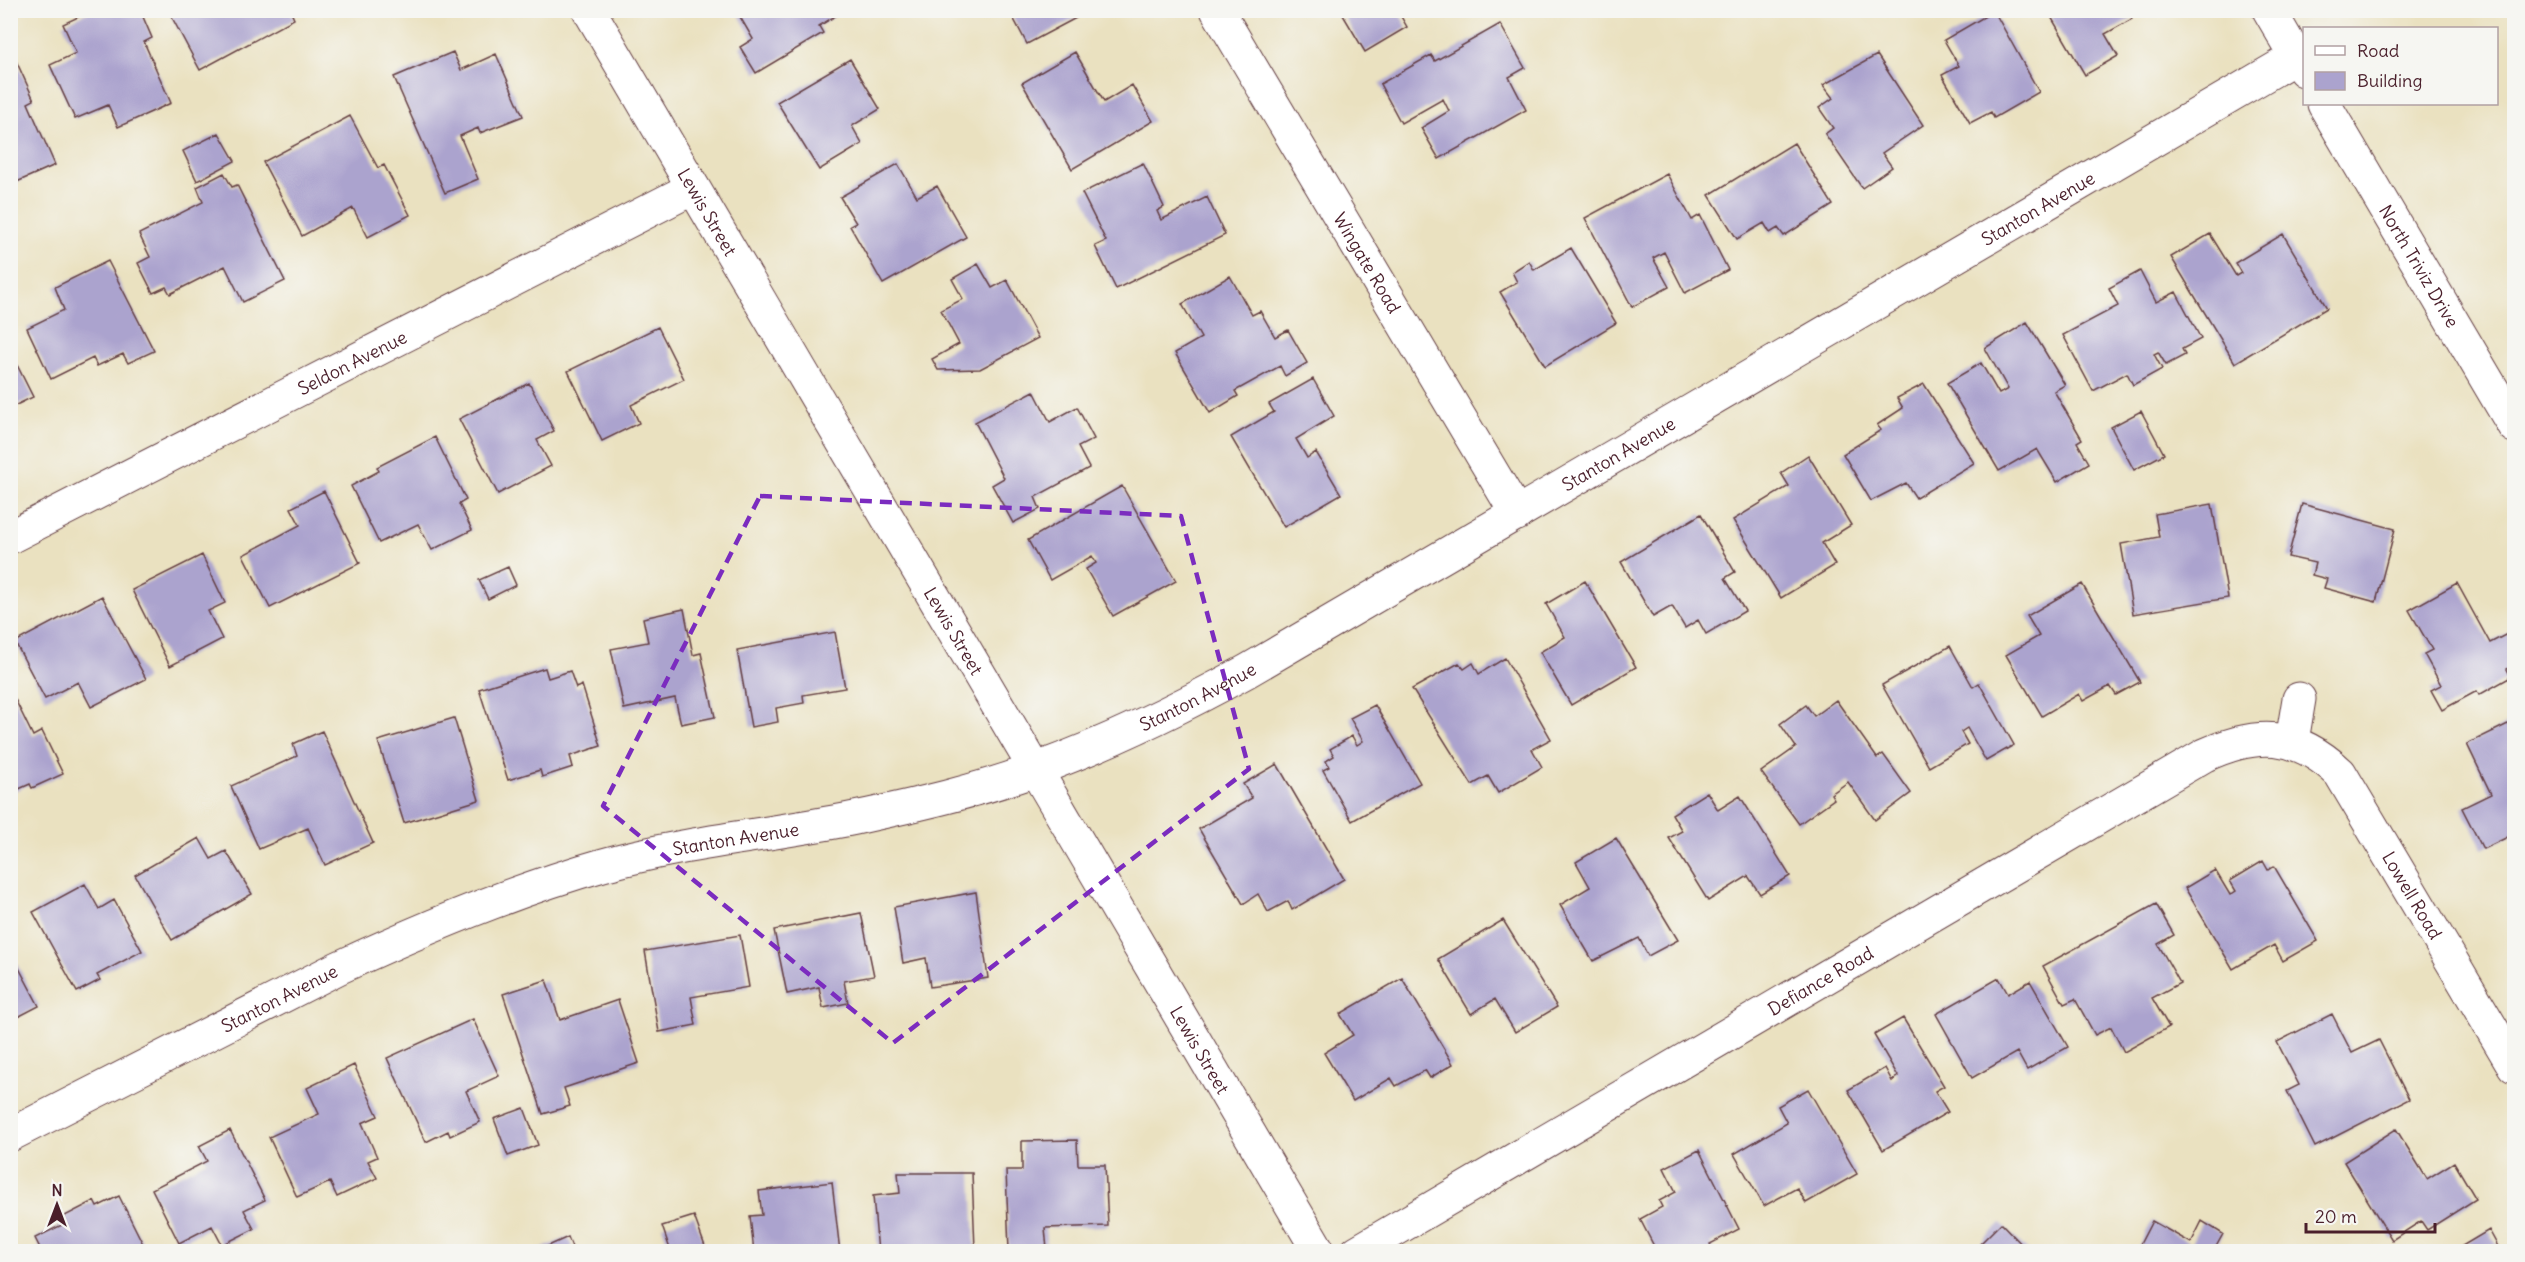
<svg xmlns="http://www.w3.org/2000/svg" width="2525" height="1262" font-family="Delius,sans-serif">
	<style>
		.building { fill: #aba3ce }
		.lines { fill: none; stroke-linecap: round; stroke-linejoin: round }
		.minor-casing { stroke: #623c41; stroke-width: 35 }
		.minor { stroke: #fff; stroke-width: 33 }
		.marked { fill: none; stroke: #7b2cbf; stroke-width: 4.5; stroke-dasharray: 12 8; stroke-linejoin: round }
		.labels { text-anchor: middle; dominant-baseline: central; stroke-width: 5; stroke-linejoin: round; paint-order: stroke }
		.street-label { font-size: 18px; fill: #4a1f2b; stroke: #f6f6f2 }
	</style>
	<rect width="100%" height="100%" fill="#f6f6f2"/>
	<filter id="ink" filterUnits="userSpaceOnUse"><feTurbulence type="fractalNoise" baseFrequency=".0167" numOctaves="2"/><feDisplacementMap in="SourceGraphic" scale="12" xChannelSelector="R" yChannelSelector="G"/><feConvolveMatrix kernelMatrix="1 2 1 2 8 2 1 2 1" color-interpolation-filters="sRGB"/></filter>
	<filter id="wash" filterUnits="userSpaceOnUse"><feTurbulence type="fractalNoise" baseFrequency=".008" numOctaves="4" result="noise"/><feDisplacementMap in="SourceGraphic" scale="24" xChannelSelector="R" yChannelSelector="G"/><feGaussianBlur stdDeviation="1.35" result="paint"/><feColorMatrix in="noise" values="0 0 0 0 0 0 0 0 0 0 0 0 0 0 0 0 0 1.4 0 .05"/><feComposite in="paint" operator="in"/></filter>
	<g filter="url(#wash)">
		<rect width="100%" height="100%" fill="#eae1c0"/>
		<g id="blocks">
			<!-- building -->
			<path class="building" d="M93 10H140L152 38 144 42 171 103 118 127 108 105 75 119 50 65 76 53 63 24Z
				M168 10H290L294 19 200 70Z
				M736 10H845L819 26 823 33 756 73 740 47 753 39Z
				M1009 10H1091L1027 44Z
				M1340 10H1404L1399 13 1407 27 1365 52Z
				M2047 10H2130L2128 12 2132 19 2105 34 2118 56 2085 75Z
				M1994 11 2039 92 1994 118 1991 112 1970 123 1942 75 1959 66 1944 40Z
				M1500 24 1525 68 1509 77 1526 110 1439 159 1421 128 1449 111 1443 99 1401 123 1380 84 1431 55 1435 61Z
				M453 52 461 70 496 54 523 116 480 133 478 128 460 136 478 179 445 193 394 77Z
				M1075 52 1104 102 1132 85 1153 121 1072 169 1022 83Z
				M13 54 34 100 28 103 55 165 10 185V55Z
				M1877 55 1923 125 1882 153 1892 167 1862 188 1825 134 1833 128 1819 108 1833 98 1823 85Z
				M850 59 880 109 852 126 862 144 819 170 777 102Z
				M350 116 378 168 384 165 410 215 368 237 353 208 302 236 263 162Z
				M219 133 235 161 197 181 183 151Z
				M1794 143 1833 205 1784 236 1778 228 1770 233 1764 223 1737 239 1709 195Z
				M1143 163 1164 207 1157 211 1161 220 1207 197 1225 235 1116 289 1095 246 1106 241 1082 193Z
				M898 164 917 197 937 186 966 237 883 284 850 226 856 223 840 197Z
				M224 173 232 187 237 185 285 281 243 302 225 266 170 294 166 287 153 293 138 263 150 257 139 234 203 202 197 187Z
				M1667 174 1692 220 1700 215 1728 270 1685 293 1664 252 1653 258 1669 287 1632 307 1585 218Z
				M2210 234 2236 276 2241 273 2235 263 2283 234 2327 308 2235 363 2171 257Z
				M1571 248 1616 323 1545 366 1500 292 1517 282 1512 272 1529 261 1534 270Z
				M108 261 154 351 128 363 123 354 97 366 93 358 51 379 27 328 64 310 55 287Z
				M978 264 992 288 1007 280 1038 338 980 369 938 370 932 359 959 344 941 310 963 299 952 279Z
				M2140 271 2156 302 2176 292 2201 339 2182 349 2185 355 2166 365 2158 352 2154 354 2162 369 2133 385 2127 373 2093 391 2063 335 2118 306 2109 288Z
				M1230 276 1252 315 1260 311 1275 337 1288 330 1307 363 1285 376 1280 366 1235 391 1238 396 1210 413 1175 353 1201 338 1182 304Z
				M2027 322 2065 385 2054 391 2082 439 2077 442 2089 463 2057 482 2037 449 1999 471 1947 383 1981 363 1999 394 2008 389 1985 348Z
				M658 327 684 379 631 405 639 423 602 441 568 371Z
				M10 351 33 397 10 408Z
				M1313 379 1334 416 1296 439 1307 458 1316 452 1341 494 1284 527 1231 437 1274 412 1269 404Z
				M529 383 554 431 537 440 551 466 498 494 459 419Z
				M1924 384 1974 463 1916 498 1906 483 1871 501 1843 454 1881 430 1877 425 1903 408 1897 398Z
				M1034 391 1050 422 1077 407 1094 439 1078 447 1089 468 1035 497 1040 509 1013 523 992 485 1004 478 975 422Z
				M2141 411 2164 454 2134 470 2111 427Z
				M435 437 466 500 459 504 472 530 432 550 418 524 379 543 351 486 379 471 377 467Z
				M1808 455 1851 525 1822 543 1835 565 1781 598 1733 520 1789 486 1781 473Z
				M1122 486 1176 581 1113 616 1086 569 1096 563 1092 556 1050 580 1028 540Z
				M324 491 360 563 270 608 243 555 300 525 291 508Z
				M2212 504 2228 598 2133 614 2121 544 2159 537 2155 514Z
				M2302 504 2395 529 2376 602 2324 588 2327 579 2312 575 2315 563 2288 557Z
				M1701 514 1735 572 1725 578 1745 611 1706 634 1698 620 1685 628 1672 606 1653 617 1621 562Z
				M202 555 225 603 208 611 222 639 170 666 132 590Z
				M508 567 516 585 488 599 479 580Z
				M1585 581 1636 667 1571 705 1540 652 1565 637 1546 604Z
				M2457 583 2490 643 2509 633 2514 643V665L2507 669 2511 677 2479 695 2477 691 2442 710 2431 690 2441 685 2424 654 2432 650 2409 610Z
				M2082 584 2140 682 2116 695 2110 686 2083 701 2079 694 2042 716 2006 655 2039 636 2027 616Z
				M102 596 146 679 91 707 78 682 45 699 15 642Z
				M684 609 693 655 701 653 715 717 681 724 675 698 624 709 611 649 648 642 643 618Z
				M835 632 845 688 803 695 804 703 776 708 778 722 751 727 737 650Z
				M1950 646 1973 687 1979 683 2014 745 1986 761 1967 728 1961 732 1968 744 1929 767 1882 685Z
				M1505 658 1551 739 1532 749 1542 767 1498 793 1488 776 1472 785 1412 689 1459 663 1464 669 1473 663 1479 674Z
				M545 668 548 678 570 671 576 688 582 685 601 746 570 756 573 767 542 777 540 770 508 780 479 689Z
				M10 689 33 736 42 731 63 774 32 788 30 784 10 793Z
				M1836 700 1877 758 1883 754 1911 793 1875 820 1848 782 1831 794 1834 799 1799 824 1761 772 1796 747 1780 724 1806 705 1814 716Z
				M1375 705 1420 783 1352 821 1323 770 1329 767 1326 761 1334 756 1330 749 1352 736 1357 745 1363 741 1350 718Z
				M454 718 479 800 404 823 378 741Z
				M2514 721V834L2483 849 2462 808 2491 794 2467 744Z
				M322 731 373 843 325 865 308 828 259 849 231 786 297 756 293 744Z
				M1277 764 1344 879 1292 910 1288 901 1268 912 1258 894 1243 904 1199 829 1252 798 1243 784Z
				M1707 792 1718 810 1740 796 1790 876 1760 894 1748 876 1708 901 1669 838 1682 831 1672 814Z
				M199 838 211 859 226 851 252 894 172 940 135 875Z
				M1616 838 1678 940 1648 956 1639 938 1593 961 1560 905 1590 887 1576 862Z
				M2263 861 2268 870 2274 866 2318 941 2283 961 2274 945 2233 969 2185 888 2215 870 2230 895 2236 891 2230 881Z
				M85 884 99 909 114 900 142 951 97 975 100 980 77 992 33 912Z
				M976 892 988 978 930 987 926 958 903 963 894 907Z
				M2156 904 2174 935 2158 944 2180 983 2152 998 2169 1027 2124 1052 2111 1027 2095 1035 2075 999 2064 1004 2043 966Z
				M861 913 874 976 844 981 848 1003 823 1008 819 987 787 994 774 930Z
				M1503 920 1557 1007 1515 1032 1495 999 1471 1014 1438 959Z
				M740 935 749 987 691 997 696 1025 659 1032 645 951Z
				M10 951 39 1006 14 1019 10 1012Z
				M1402 978 1453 1064 1430 1078 1425 1070 1396 1086 1391 1078 1353 1101 1324 1053 1353 1035 1340 1014Z
				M1999 978 2008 994 2030 981 2068 1047 2027 1070 2017 1052 1972 1078 1936 1014Z
				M546 980 560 1020 618 1000 639 1063 564 1088 570 1106 543 1114 503 994Z
				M2332 1014 2352 1053 2379 1040 2409 1099 2315 1147 2287 1091 2299 1085 2277 1042Z
				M1903 1018 1944 1086 1935 1091 1948 1112 1883 1150 1848 1090 1885 1068 1892 1081 1898 1076 1874 1035Z
				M473 1019 499 1076 466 1091 480 1122 450 1136 448 1131 426 1142 387 1058Z
				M354 1065 378 1116 362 1123 377 1157 368 1161 377 1178 337 1197 330 1182 297 1197 269 1137 319 1114 307 1088Z
				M1808 1089 1857 1174 1806 1203 1797 1188 1764 1206 1734 1154 1787 1123 1778 1106Z
				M524 1108 538 1145 508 1156 494 1119Z
				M2396 1129 2427 1179 2454 1162 2476 1199 2427 1230 2421 1221 2392 1240 2344 1162Z
				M230 1130 265 1200 244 1210 254 1229 222 1245 212 1226 179 1243 152 1189 207 1161 199 1146Z
				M1077 1140 1078 1165H1105L1108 1226 1045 1228 1047 1249 1009 1251 1006 1170H1022V1141Z
				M1699 1150 1739 1229 1710 1244 1714 1252H1657L1640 1219 1662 1207 1659 1201 1676 1192 1664 1168Z
				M898 1173H972L975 1249 878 1252 873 1196 900 1193Z
				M832 1182 840 1252H754L750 1216 762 1215 759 1191Z
				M119 1196 147 1252H42L35 1238 62 1225 59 1219 94 1201 97 1207Z
				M694 1216 707 1252H663L670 1249 662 1226Z
				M2152 1221 2191 1243 2202 1221 2223 1234 2213 1252H2136Z
				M2001 1223 2029 1252H1972Z
				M2489 1230 2501 1252H2452Z
				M568 1237 574 1252H535Z"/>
		</g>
	</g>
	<g filter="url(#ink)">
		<use href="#blocks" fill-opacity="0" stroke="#623c41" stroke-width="1.5"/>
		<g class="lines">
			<!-- minor casing -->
			<g class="minor-casing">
				<g id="minor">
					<path id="s1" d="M589 10 1319 1252"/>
					<path id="s2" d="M1217 10 1517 514"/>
					<path d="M2269 10 2304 70"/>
					<path id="s3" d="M2324 104 2514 426"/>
					<path id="s4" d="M10 537 693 188"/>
					<path d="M2292 741 2299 699"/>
					<path id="s5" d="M10 1135 338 968C424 928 512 891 603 865 686 842 771 835 855 818 916 805 978 791 1037 769 1110 742 1180 708 1247 671L2296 57"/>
					<path id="s6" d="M1357 1252 2205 755C2257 731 2297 732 2340 773L2514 1066"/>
				</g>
			</g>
			<!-- minor -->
			<use href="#minor" class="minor"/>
		</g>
	</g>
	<!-- marked area -->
	<path class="marked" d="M760 496 1181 516 1249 769 893 1043 603 806Z"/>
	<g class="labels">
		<!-- street labels -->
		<g class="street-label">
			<text stroke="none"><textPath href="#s5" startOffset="2246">Stanton Avenue</textPath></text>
			<text stroke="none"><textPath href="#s1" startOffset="234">Lewis Street</textPath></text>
			<text stroke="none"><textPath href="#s2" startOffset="294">Wingate Road</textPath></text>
			<text stroke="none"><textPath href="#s3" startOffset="188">North Triviz Drive</textPath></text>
			<text stroke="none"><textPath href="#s4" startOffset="384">Seldon Avenue</textPath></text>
			<text stroke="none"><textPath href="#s5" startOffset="1760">Stanton Avenue</textPath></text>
			<text stroke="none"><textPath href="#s1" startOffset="720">Lewis Street</textPath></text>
			<text stroke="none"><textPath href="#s5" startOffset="1274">Stanton Avenue</textPath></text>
			<text stroke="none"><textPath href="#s5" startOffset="788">Stanton Avenue</textPath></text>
			<text stroke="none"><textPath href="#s6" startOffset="1272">Lowell Road</textPath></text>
			<text stroke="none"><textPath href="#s6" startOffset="537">Defiance Road</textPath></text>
			<text stroke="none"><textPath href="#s5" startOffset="302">Stanton Avenue</textPath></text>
			<text stroke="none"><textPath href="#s1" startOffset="1206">Lewis Street</textPath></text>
		</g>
	</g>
	<!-- margin -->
	<rect width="2525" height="1262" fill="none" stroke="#f6f6f2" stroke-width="36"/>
	<!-- legend -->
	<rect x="2303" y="27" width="195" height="78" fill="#f6f6f2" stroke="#b1a0a2" stroke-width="1.5"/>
	<rect x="2315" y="46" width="30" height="9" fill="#ffffff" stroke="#b1a0a2" stroke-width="1.5"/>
	<text x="2357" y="57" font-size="18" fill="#4a1f2b">Road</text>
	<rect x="2315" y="72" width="30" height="18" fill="#aba3ce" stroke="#b1a0a2" stroke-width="1.5"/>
	<text x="2357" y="87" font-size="18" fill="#4a1f2b">Building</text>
	<!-- north arrow -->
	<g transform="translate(57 1205)" stroke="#f6f6f2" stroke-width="4.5" paint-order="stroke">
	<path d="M0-4.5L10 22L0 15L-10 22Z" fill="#4a1f2b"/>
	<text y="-9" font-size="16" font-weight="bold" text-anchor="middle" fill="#4a1f2b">N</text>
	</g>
	<!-- scale -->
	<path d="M2306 1223v9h129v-9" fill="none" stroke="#4a1f2b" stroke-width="3"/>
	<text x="2315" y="1223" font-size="18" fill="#4a1f2b" stroke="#f6f6f2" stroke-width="4.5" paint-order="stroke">20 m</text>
</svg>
